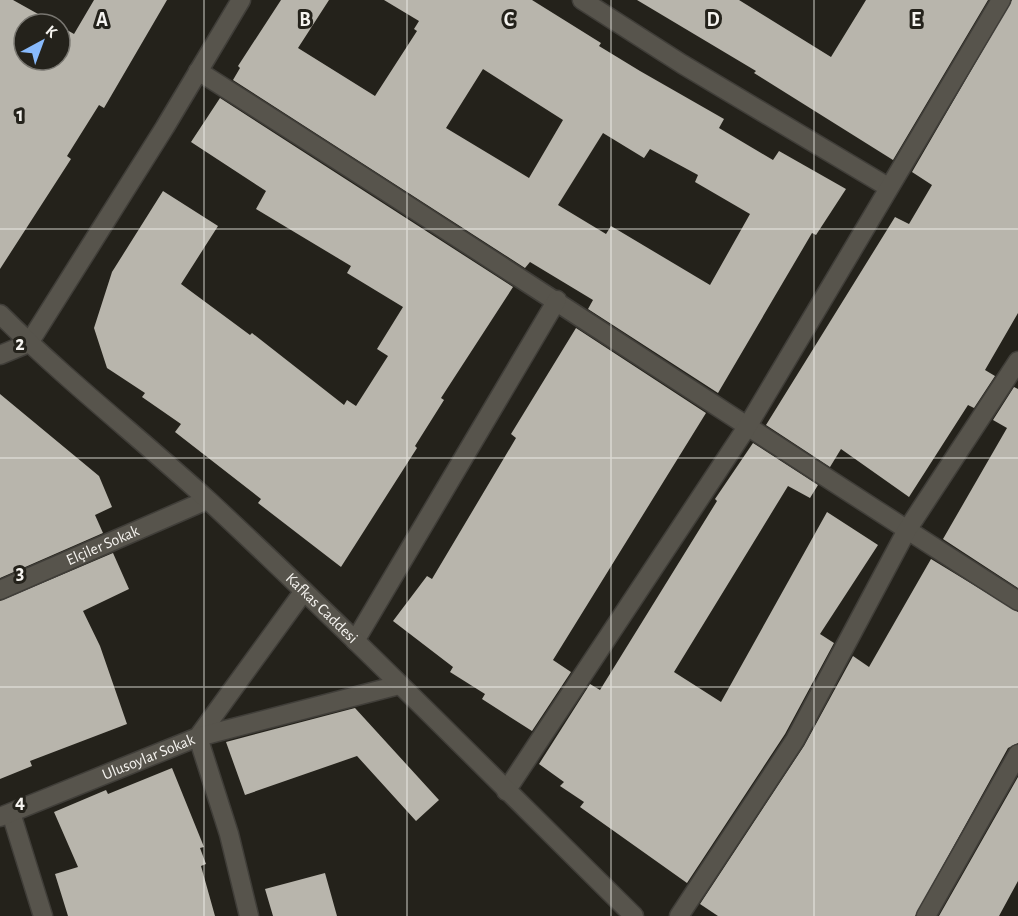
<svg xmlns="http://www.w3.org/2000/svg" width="1018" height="916" font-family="'Alegreya Sans',sans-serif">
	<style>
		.building { fill: #b8b5ac; fill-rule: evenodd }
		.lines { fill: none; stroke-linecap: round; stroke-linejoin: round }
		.street-casing { stroke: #403e39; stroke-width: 21 }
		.secondary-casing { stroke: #403e39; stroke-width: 21 }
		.street { stroke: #57544c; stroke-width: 18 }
		.secondary { stroke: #57544c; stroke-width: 18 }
		.grid { fill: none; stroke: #f6f4f0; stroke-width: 1.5; stroke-opacity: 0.55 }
		.labels { text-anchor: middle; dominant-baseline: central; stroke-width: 6; stroke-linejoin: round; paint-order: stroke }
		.street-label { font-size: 16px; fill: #f6f4f0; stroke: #24221b }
		.grid-label { font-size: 20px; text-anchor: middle; font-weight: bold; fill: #f6f4f0; stroke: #24221b; stroke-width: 6; stroke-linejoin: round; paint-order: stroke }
	</style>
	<rect width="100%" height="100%" fill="#24221b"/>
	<!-- building -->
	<path class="building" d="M0 0H13L56 24H24V60H60V26L74 34 94 0H167L104 108 99 105 67 156 71 159 0 269Z
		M281 0H329L298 48 375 96 417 31 414 29 419 21 384 0H532L601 43 599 46 640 71 724 119 719 128 773 160 779 151 846 189 816 235 812 233 718 393 588 309 593 300 530 262 525 268 233 80 240 68 238 66ZM483 69 563 120 529 178 446 128ZM603 133 644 158 650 149 698 175 695 182 750 214 710 285 611 226 606 234 558 205Z
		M637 0H739L831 57 866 0H988L893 160 754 73 756 71Z
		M1012 0H1018V313L985 370 995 376 974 408 968 405 909 497 841 449 830 467 766 425 895 217 909 224 932 185 912 172Z
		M220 98 513 287 441 398 444 400 415 446 417 448 341 567 258 503 261 499 175 432 181 424 142 397 145 393 107 368 94 328 112 272 163 191 218 226 181 284 250 335 252 333 344 405 347 400 356 406 388 356 377 349 403 307 347 273 351 266 256 209 266 191 191 142Z
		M576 328 706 413 553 660 571 672 532 731 482 699 485 694 450 672 453 667 393 621 427 576 432 579 516 438 511 434Z
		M1014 387 1018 389V588L943 539 1007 428 993 420Z
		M0 394 99 476 112 507 95 515 103 533 0 578Z
		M753 443 818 485 810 498 788 486 674 672 721 702 827 512 878 545 820 634 834 643 785 734 687 883 580 807 584 802 560 786 564 782 539 764 590 684 600 690 717 501 715 499Z
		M113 553 129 589 83 611 100 646 127 724 30 761 32 766 0 779V601Z
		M931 559 1018 612V743L1008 748 915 916H718L700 904 804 746 853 656 869 667Z
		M355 708 439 800 416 821 357 756 245 795 226 742Z
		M172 768 204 847 200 848 206 864 201 866 215 916H68L55 874 78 867 54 812 106 790 108 794Z
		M1018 777V881L999 916H939Z
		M325 873 337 916H273L265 889Z"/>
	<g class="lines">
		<!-- street casing -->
		<g class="street-casing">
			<g id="street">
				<path d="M582 0 682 64 888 187"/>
				<path d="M198 71C473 245 744 426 1018 601"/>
				<path d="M0 355 29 343 165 127 241 0"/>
				<path id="s1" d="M0 590 207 500"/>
				<path d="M355 641 557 300"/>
				<path d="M506 791 747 427 1001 0"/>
				<path d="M11 813 43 916"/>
				<path id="s2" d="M0 817 198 737 304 591"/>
				<path d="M249 916 229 834 198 737 399 685"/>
				<path d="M679 916 795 740 907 530 1018 361"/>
				<path d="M926 916 1018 754"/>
			</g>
		</g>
		<!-- secondary casing -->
		<g class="secondary-casing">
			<g id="secondary">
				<path id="s3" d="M0 314C66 380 140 438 209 501 354 636 493 777 634 916"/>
			</g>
		</g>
		<!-- street -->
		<use href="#street" class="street"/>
		<!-- secondary -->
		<use href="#secondary" class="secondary"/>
	</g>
	<!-- grid -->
	<path class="grid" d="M204 0V916M407 0V916M611 0V916M814 0V916M0 229H1018M0 458H1018M0 687H1018"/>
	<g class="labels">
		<!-- street labels -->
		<g class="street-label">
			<text stroke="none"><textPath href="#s1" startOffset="112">Elçiler Sokak</textPath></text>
			<text stroke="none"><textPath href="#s3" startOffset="436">Kafkas Caddesi</textPath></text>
			<text stroke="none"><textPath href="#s2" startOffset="160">Ulusoylar Sokak</textPath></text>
		</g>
	</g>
	<g class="grid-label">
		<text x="102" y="26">A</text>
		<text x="305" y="26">B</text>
		<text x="509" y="26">C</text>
		<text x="713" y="26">D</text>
		<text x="916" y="26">E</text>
		<text x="20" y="121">1</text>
		<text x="20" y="350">2</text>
		<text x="20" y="579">3</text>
		<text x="20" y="808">4</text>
	</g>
	<!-- north arrow -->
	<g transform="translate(42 42) rotate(41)"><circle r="28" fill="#24221b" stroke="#787670" stroke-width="1.5"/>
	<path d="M0-4.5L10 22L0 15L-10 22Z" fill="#88bafc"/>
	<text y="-9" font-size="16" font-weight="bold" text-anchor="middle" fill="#f6f4f0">K</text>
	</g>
</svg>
